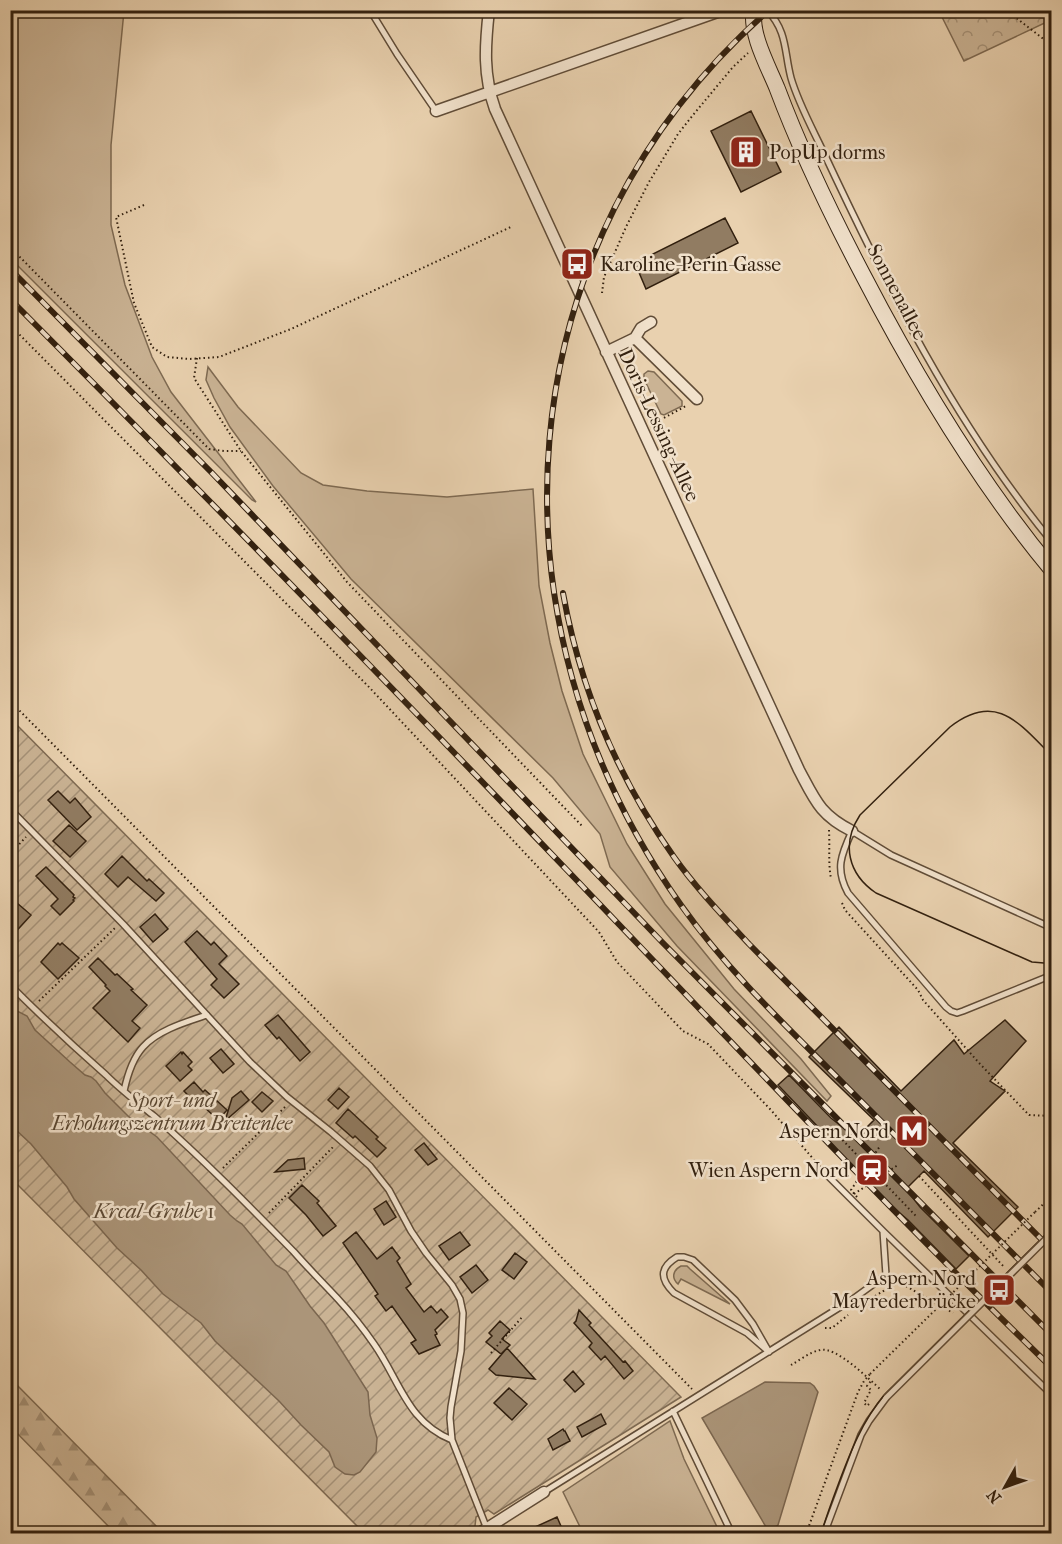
<svg xmlns="http://www.w3.org/2000/svg" width="1062" height="1544" font-family="'IM FELL French Canon',serif">
	<style>
		.grass { fill: #cab394; stroke: #7e6a52; stroke-width: 1.5 }
		.forest { fill: url(#forest-firs); stroke: #7e6a52; stroke-width: 1.5 }
		.park { fill: url(#park-crowns); stroke: #7e6a52; stroke-width: 1.5 }
		.garden { fill: url(#garden-furrows); stroke: #7e6a52; stroke-width: 1.5 }
		.water { fill: #ab9579; stroke: #7b664f; stroke-width: 1.5 }
		.building { fill: #917c62; stroke: #32200f; stroke-width: 1.5 }
		.lines { fill: none; stroke-linecap: round; stroke-linejoin: round }
		.lane-casing { stroke: #604c37; stroke-width: 8 }
		.street-casing { stroke: #604c37; stroke-width: 13 }
		.secondary-casing { stroke: #32200f; stroke-width: 17 }
		.path { stroke: #32200f; stroke-width: 2; stroke-dasharray: 1.5 3; stroke-linecap: butt }
		.lane { stroke: #f1e1cb; stroke-width: 5 }
		.street { stroke: #f1e1cb; stroke-width: 10 }
		.secondary { stroke: #f1e1cb; stroke-width: 15 }
		.tram { stroke: #32200f; stroke-width: 1.5 }
		.rail-casing { stroke: #32200f; stroke-width: 6 }
		.rail { stroke: #f1e1cb; stroke-width: 4; stroke-dasharray: 11; stroke-linecap: butt }
		.lane-bridge-casing { stroke: #604c37; stroke-width: 8; stroke-linecap: butt }
		.path-bridge { stroke: #32200f; stroke-width: 2; stroke-dasharray: 1.5 3; stroke-linecap: butt }
		.lane-bridge { stroke: #f1e1cb; stroke-width: 5 }
		.labels { text-anchor: middle; dominant-baseline: central; stroke-width: 5; stroke-linejoin: round; paint-order: stroke }
		.poi-label { font-size: 20px; fill: #32200f; stroke: #f1e1cb; text-anchor: end }
		.street-label { font-size: 20px; fill: #32200f; stroke: #f1e1cb }
		.park-label { font-size: 20px; font-style: italic; fill: #584530; stroke: #f1e1cb }
		.water-label { font-size: 21px; font-style: italic; fill: #5c4934; stroke: #f1e1cb }
	</style>
	<defs>
		<pattern id="forest-firs" width="22" height="20" patternUnits="userSpaceOnUse" patternTransform="scale(1.5)"><rect width="22" height="20" fill="#cab394"/><path d="M5 1l3.5 6h-7zM16 11l3.5 6h-7z" fill="#a59177"/></pattern>
		<pattern id="park-crowns" width="20" height="18" patternUnits="userSpaceOnUse" patternTransform="scale(1.5)"><rect width="20" height="18" fill="#cab394"/><path d="M2 6a3 3 0 1 1 6 0M12 15a3 3 0 1 1 6 0" fill="none" stroke="#a59177"/></pattern>
		<pattern id="garden-furrows" width="10" height="10" patternUnits="userSpaceOnUse" patternTransform="scale(1.5)"><rect width="10" height="10" fill="#cab394"/><path d="M-1 1l2-2M0 10L10 0M9 11l2-2" fill="none" stroke="#a59177"/></pattern>
	</defs>
	<rect width="100%" height="100%" fill="#e9d1af"/>
	<filter id="stains"><feTurbulence type="fractalNoise" baseFrequency=".00333" numOctaves="4"/><feColorMatrix values="0 0 0 0 .2 0 0 0 0 .09 0 0 0 0 .02 0 0 0 .5 -.17"/></filter>
	<radialGradient id="worn" r=".72"><stop offset=".6" stop-color="#630" stop-opacity="0"/><stop offset="1" stop-color="#630" stop-opacity=".3"/></radialGradient>
	<!-- grass -->
	<path class="grass" d="M10 11H124L111 145V225L125 285 152 357 171 392 256 502 252 500 11 259Z
		M208 367 238 407 301 473 323 485 367 491 447 497 533 489 539 586 550 643 562 691 583 754 627 844 665 904 734 989 801 1059 831 1096 827 1101 677 946 610 867 600 834 553 778 351 579 273 486 230 427 214 398 206 380Z
		M648 371 654 372 682 401V406L664 415 661 414 644 379V374Z
		M681 1266H687L690 1269 730 1304 681 1279 678 1284C671 1278 673 1270 681 1266Z
		M670 1421 684 1459 720 1533H583L563 1492Z"/>
	<!-- forest -->
	<path class="forest" d="M10 1379H11L163 1533H115L11 1427Z"/>
	<!-- park -->
	<path class="park" d="M939 11H1051V20L964 61Z"/>
	<!-- garden -->
	<path class="garden" d="M10 718 681 1397 494 1514 488 1510 476 1517 475 1526 463 1533H364L11 1178Z"/>
	<!-- water -->
	<path class="water" d="M10 1005 15 1010 27 1016 35 1030 70 1062 85 1075 91 1077 96 1081 105 1093 128 1116 157 1137 230 1215 237 1221 242 1224 276 1265 286 1271 310 1306 324 1323 368 1392 370 1415 377 1438 376 1452 360 1472 354 1475 345 1474 335 1467 329 1452 301 1425 279 1401 215 1341 201 1323 163 1294 141 1270 117 1248 74 1199 67 1187 31 1144 15 1129 10 1121Z
		M765 1382 810 1383 814 1386 818 1392 778 1525 772 1529 766 1527 702 1418Z"/>
	<!-- building -->
	<path class="building" d="M751 111 781 172 741 192 711 131Z
		M725 218 738 243 646 289 635 263Z
		M58 791 70 803 75 798 91 817 77 830 48 800Z
		M69 825 86 841 70 857 53 841Z
		M122 856 147 881 149 879 164 893 156 901 128 877 118 887 105 874Z
		M46 867 74 895 73 897 75 898 73 900 74 901 60 915 51 906 58 899 36 876Z
		M10 897 31 915 10 938Z
		M155 914 168 929 153 942 140 927Z
		M197 931 211 945 214 942 227 956 219 964 239 984 224 998 211 985 217 979 185 942Z
		M58 943 60 945 62 943 79 958 58 979 41 962Z
		M98 958 115 975 117 974 133 989 131 990 147 1005 132 1021 140 1028 128 1042 93 1008 110 991 105 986 106 985 89 967Z
		M278 1015 310 1052 300 1061 279 1037 277 1039 265 1025Z
		M1005 1020 1026 1041 990 1081 1005 1091 953 1143 1018 1207 988 1237 924 1171 906 1189 920 1207 969 1256 956 1269 908 1220 867 1185 851 1168 820 1129 778 1085 789 1075 831 1118 856 1138 874 1120 809 1057 839 1027 901 1091 954 1040 964 1054Z
		M221 1049 234 1064 223 1073 210 1058Z
		M181 1052 182 1054 183 1052 192 1062 188 1066 192 1070 180 1081 166 1066Z
		M194 1082 203 1092 205 1090 227 1110 218 1120 202 1105 199 1107 184 1091Z
		M339 1088 349 1097 338 1109 328 1100Z
		M241 1091 249 1100 225 1121 232 1098Z
		M262 1092 273 1101 262 1112 252 1102Z
		M348 1109 378 1137 376 1139 386 1148 377 1157 355 1136 353 1138 336 1123Z
		M424 1143 437 1159 428 1165 415 1150Z
		M304 1158 305 1169 275 1172 288 1160Z
		M302 1185 319 1201 317 1203 336 1226 323 1236 306 1215 289 1198Z
		M386 1201 396 1217 384 1225 374 1209Z
		M356 1232 377 1259 392 1247 400 1258 397 1261 411 1284 406 1288 424 1312 431 1306 437 1313 441 1309 448 1317 435 1330 437 1334 435 1335 440 1345 419 1354 411 1343 416 1340 392 1306 386 1311 375 1296 378 1294 343 1243Z
		M460 1232 470 1245 449 1260 439 1246Z
		M515 1253 527 1262 514 1279 502 1270Z
		M476 1265 488 1280 472 1293 460 1277Z
		M579 1310 591 1323 589 1325 623 1362 625 1361 633 1371 624 1379 605 1356 601 1360 589 1347 592 1343 574 1323 576 1321Z
		M500 1321 510 1330 502 1339 510 1345 501 1354 486 1342 492 1336 489 1333Z
		M507 1348 535 1379 496 1375 489 1369Z
		M573 1371 584 1384 575 1392 564 1380Z
		M509 1388 527 1404 512 1420 494 1403Z
		M601 1414 606 1424 582 1437 577 1427Z
		M563 1429 564 1431H565L570 1441 553 1450 548 1439Z
		M557 1517 564 1533H522Z"/>
	<g class="lines">
		<!-- lane casing -->
		<g class="lane-casing">
			<path id="lane" d="M370 10 397 54 436 111
				M767 10C788 32 784 52 791 78 798 102 811 126 822 149 886 286 955 424 1052 542
				M10 809 123 924 250 1062 287 1097 331 1132 370 1166 389 1190 411 1231 426 1253 452 1285 460 1299 463 1313 461 1351 451 1407 450 1418 452 1440 489 1534
				M1052 928 891 855 852 831C841 855 835 869 848 893L946 1007 951 1011 957 1013 963 1011 1052 975
				M10 985C41 1016 73 1046 106 1075 121 1090 138 1103 154 1116 203 1159 249 1206 294 1252 308 1268 323 1283 337 1298 351 1313 363 1328 374 1344 400 1381 407 1422 452 1440
				M124 1091C127 1077 132 1059 143 1047 158 1030 186 1022 207 1015
				M828 1176 883 1231
				M677 1257H684L693 1260 735 1300 753 1324 769 1352 747 1333 674 1293C660 1279 659 1268 677 1257Z
				M673 1411 732 1534
				M544 1492 853 1299 886 1275 883 1231 1052 1395
				M824 1534 861 1435 869 1421 886 1398"/>
		</g>
		<!-- street casing -->
		<g class="street-casing">
			<path id="street" d="M489 10C485 46 483 75 495 109L799 770C815 800 820 815 852 831
				M436 111 723 10
				M635 338 697 399
				M606 352 635 338 641 328 651 322
				M478 1534 544 1492"/>
		</g>
		<!-- secondary casing -->
		<g class="secondary-casing">
			<path id="secondary" d="M754 10C750 34 768 66 777 88 801 152 831 214 863 275 916 377 978 481 1052 570"/>
		</g>
		<!-- path -->
		<path class="path" d="M1006 10 1050 44 1052 42
			M144 205 116 217 134 303 152 347 167 357 189 359 219 357 291 329 513 226
			M10 247 209 449 224 451H241
			M602 293 604 277 626 227 649 182 669 149 678 134 693 115 733 67 748 53
			M10 325 368 686 599 932 617 962 683 1031 708 1044 770 1109 822 1169
			M197 358 194 378 241 451 347 582 583 827
			M660 420 686 406
			M10 701 692 1389
			M829 830C830 846 828 864 831 878
			M10 854 26 837
			M842 903 845 910 918 990 923 1000 980 1064 1029 1115 1052 1116
			M39 1001 115 928
			M830 1127 916 1216
			M223 1168 285 1107
			M919 1176 1005 1268
			M1035 1212 1052 1196
			M269 1213 334 1146
			M875 1296 899 1282 953 1313
			M825 1328H832L848 1315
			M491 1353 523 1316
			M791 1365C800 1360 810 1352 820 1350 836 1346 869 1379 881 1390
			M869 1404 867 1406 864 1403 871 1390 867 1386 871 1381
			M806 1534 858 1392 864 1381 870 1374"/>
		<!-- lane -->
		<use href="#lane" class="lane"/>
		<!-- street -->
		<use href="#street" class="street"/>
		<!-- secondary -->
		<use href="#secondary" class="secondary"/>
		<!-- tram -->
		<path class="tram" d="M1052 756C1019 723 996 691 950 727L860 815C841 844 848 874 876 893L1032 962 1044 963 1052 962
			M821 1534C826 1517 832 1501 838 1485 850 1453 862 1421 885 1394L1052 1228"/>
		<!-- rail casing -->
		<g class="rail-casing">
			<path id="rail" d="M769 10C502 243 480 623 681 905 727 970 785 1025 841 1081 911 1151 981 1222 1052 1293
				M10 269 212 473 663 943 1052 1335
				M10 299C197 487 382 677 565 868 726 1036 885 1206 1052 1368
				M563 593C580 688 618 778 674 857 696 888 723 916 749 944L1052 1250"/>
		</g>
		<!-- rail -->
		<use href="#rail" class="rail"/>
		<!-- lane-bridge casing -->
		<g class="lane-bridge-casing">
			<path id="lane-bridge" d="M886 1398 1052 1233"/>
		</g>
		<!-- path-bridge -->
		<path class="path-bridge" d="M854 1194 898 1165
			M857 1197 851 1190 880 1146
			M870 1374 1035 1212"/>
		<!-- lane-bridge -->
		<use href="#lane-bridge" class="lane-bridge"/>
	</g>
	<!-- icons -->
	<defs>
		<g id="building-square" transform="scale(1.725)"><rect x="-9" y="-9" width="18" height="18" rx="4" fill="#8f2418" stroke="#f1e1cb"/><path d="M-4-6H4V6H1V3H-1V6H-4ZM-2.5-4.3h1.7v1.8h-1.7ZM.8-4.3h1.7v1.8H.8ZM-2.5-1h1.7V.8h-1.7ZM.8-1h1.7V.8H.8Z" fill="#fff"/></g>
		<g id="bus-square" transform="scale(1.725)"><rect x="-9" y="-9" width="18" height="18" rx="4" fill="#8f2418" stroke="#f1e1cb"/><path d="M-5-6H5V4H4V6H2V4H-2V6H-4V4H-5ZM-3.5-4V0h7V-4ZM-3.5 1.2v1.5H-2V1.2ZM2 1.2v1.5H3.5V1.2Z" fill="#fff"/></g>
		<g id="metro-square" transform="scale(1.725)"><rect x="-9" y="-9" width="18" height="18" rx="4" fill="#8f2418" stroke="#f1e1cb"/><path d="M-5.5 5V-5H-3L0 0L3-5H5.5V5H3V-.5L0 4L-3-.5V5Z" fill="#fff"/></g>
		<g id="station-square" transform="scale(1.725)"><rect x="-9" y="-9" width="18" height="18" rx="4" fill="#8f2418" stroke="#f1e1cb"/><path d="M-3-6H3Q5-6 5-4V2Q5 4 3 4L4.5 6H3L1.5 4h-3L-3 6H-4.5L-3 4Q-5 4-5 2V-4Q-5-6-3-6ZM-3.5-4v3h7v-3ZM-3.5 1v1.5H-2V1ZM2 1v1.5H3.5V1Z" fill="#fff"/></g>
	</defs>
	<g fill-rule="evenodd">
		<use href="#building-square" x="746" y="152"/>
		<use href="#bus-square" x="577" y="264"/>
		<use href="#metro-square" x="912" y="1131"/>
		<use href="#station-square" x="872" y="1170"/>
		<use href="#bus-square" x="999" y="1290"/>
	</g>
	<g class="labels">
		<!-- poi labels -->
		<g class="poi-label">
			<text x="769" y="152" text-anchor="start">PopUp dorms</text>
			<text x="600" y="264" text-anchor="start">Karoline-Perin-Gasse</text>
			<text x="889" y="1131">Aspern Nord</text>
			<text x="849" y="1170">Wien Aspern Nord</text>
			<text x="976" y="1278">Aspern Nord<tspan x="976" dy="23">Mayrederbrücke</tspan></text>
		</g>
		<!-- street labels -->
		<g class="street-label">
			<text transform="translate(897 292) rotate(62)">Sonnenallee</text>
			<text transform="translate(659 425) rotate(65)">Doris-Lessing-Allee</text>
		</g>
		<!-- park labels -->
		<g class="park-label">
			<text x="172" y="1100">Sport- und<tspan x="172" dy="23">Erholungszentrum Breitenlee</tspan></text>
		</g>
		<!-- water labels -->
		<g class="water-label">
			<text x="154" y="1211">Krcal-Grube 1</text>
		</g>
	</g>
	<!-- margin -->
	<rect width="1062" height="1544" fill="none" stroke="#e9d1af" stroke-width="36"/>
	<rect x="12" y="12" width="1038" height="1520" fill="none" stroke="#32200f" stroke-width="3"/>
	<rect x="18" y="18" width="1026" height="1508" fill="none" stroke="#32200f" stroke-width="1.5"/>
	<!-- north arrow -->
	<g transform="translate(1005 1487) rotate(230)" stroke="#f1e1cb" stroke-width="4.5" paint-order="stroke">
	<path d="M0-4.5L10 22L0 15L-10 22Z" fill="#32200f"/>
	<text y="-9" font-size="16" font-weight="bold" text-anchor="middle" fill="#32200f">N</text>
	</g>
	<rect width="100%" height="100%" filter="url(#stains)"/>
	<rect width="100%" height="100%" fill="url(#worn)"/>
</svg>
